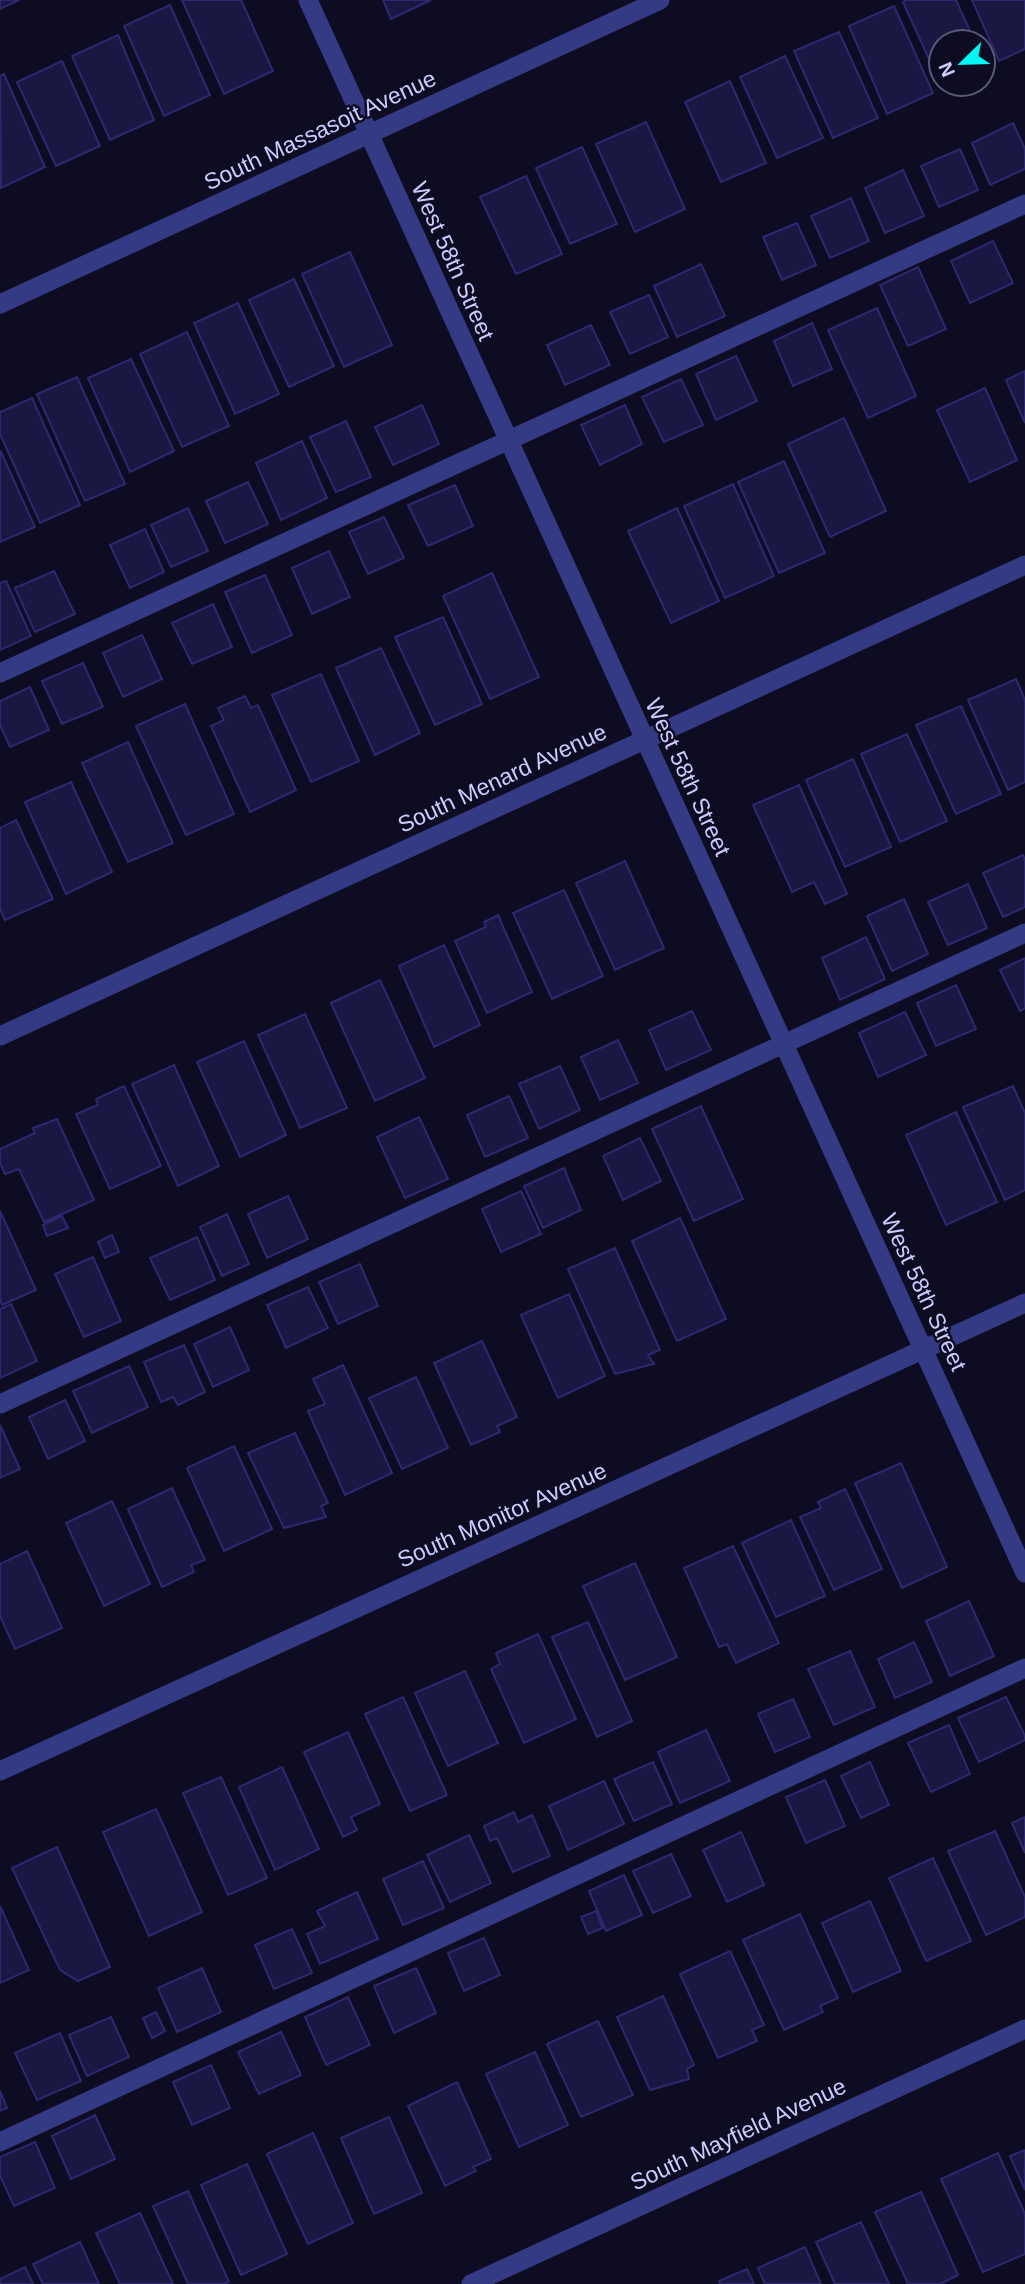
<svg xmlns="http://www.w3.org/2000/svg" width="1025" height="2284" font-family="Arial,sans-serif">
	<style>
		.building { fill: #1b1743; stroke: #2e2871; stroke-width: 2 }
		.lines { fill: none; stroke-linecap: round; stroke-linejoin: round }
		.service { stroke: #343a83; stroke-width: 19 }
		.minor { stroke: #343a83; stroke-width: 19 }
		.labels { text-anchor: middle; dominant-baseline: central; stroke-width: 5; stroke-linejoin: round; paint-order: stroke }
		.street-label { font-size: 23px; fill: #ccf; stroke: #0d0c22 }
	</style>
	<rect width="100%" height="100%" fill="#0d0c22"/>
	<!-- building -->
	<path class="building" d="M0 0H19L0 9Z
		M182 0H241L273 71 224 94Z
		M383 0H431L391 19Z
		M906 0H956L975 42H941V84H951L942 88 903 2Z
		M972 0H1025V49L999 61Z
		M170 5 210 95 164 116 124 26Z
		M894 6 933 93 887 114 849 26Z
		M839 32 878 118 833 138 794 51Z
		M118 35 154 120 110 140 72 56Z
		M785 56 823 138 777 158 740 77Z
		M62 61 100 146 56 166 17 82Z
		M4 74 45 167 1 188 0 76Z
		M730 81 766 163 721 182 685 102Z
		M646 122 685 209 635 232 596 144Z
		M1013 123 1025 149V169L990 185 972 143Z
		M582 147 617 224 570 244 536 168Z
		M960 149 978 190 939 207 921 166Z
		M903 170 924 216 885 233 865 188Z
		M526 176 562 254 516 274 480 197Z
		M851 198 869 241 830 258 811 216Z
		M797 223 816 265 782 280 763 237Z
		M993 241 1013 283 970 303 951 261Z
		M350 252 392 345 344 367 302 274Z
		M701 264 725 316 677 337 654 286Z
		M918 267 946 329 908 346 880 285Z
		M294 279 334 366 289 387 249 300Z
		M649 295 668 337 630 354 610 312Z
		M238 303 279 394 235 414 194 323Z
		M877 308 916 396 868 418 828 330Z
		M812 323 832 369 793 386 774 341Z
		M591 325 610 365 565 385 547 345Z
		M187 332 229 426 182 447 140 354Z
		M736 356 757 401 716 420 696 374Z
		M131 359 174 451 130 472 88 378Z
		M1025 371V423L1006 380Z
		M77 377 125 484 85 501 37 394Z
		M681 379 703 425 664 442 642 397Z
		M985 388 1017 460 970 482 937 410Z
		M32 398 80 505 40 523 0 434V412Z
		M422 405 439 444 393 465 375 427Z
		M625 405 642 444 600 465 581 425Z
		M844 418 886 511 830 537 788 444Z
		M346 421 371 477 336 492 310 437Z
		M302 441 327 498 281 520 256 463Z
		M0 450 35 527 0 542Z
		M784 461 825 553 779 573 738 482Z
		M248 482 268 524 225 543 206 501Z
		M733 484 774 576 725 598 684 506Z
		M455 485 473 526 428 546 408 505Z
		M188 508 208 551 171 567 151 525Z
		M677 508 719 601 671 623 628 531Z
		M384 517 404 558 368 574 349 532Z
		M145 529 164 572 130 588 110 545Z
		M329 551 350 597 312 614 292 568Z
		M54 571 75 614 35 632 15 588Z
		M492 573 539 677 490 699 443 596Z
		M265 575 292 635 252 653 225 592Z
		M6 581 31 636 0 650V583Z
		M213 604 232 647 192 664 172 623Z
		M443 617 482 704 435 725 395 637Z
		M142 635 162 679 123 697 103 653Z
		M381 648 420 733 375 755 336 668Z
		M83 663 103 707 62 724 42 681Z
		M321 674 359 761 311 782 272 695Z
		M1016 679 1025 700V782L1008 790 968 700Z
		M30 687 49 730 10 747 0 725V701Z
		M245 696 251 708 258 705 296 790 250 812 211 726 224 720 218 708Z
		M185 704 234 814 186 835 136 726Z
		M961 706 1001 794 956 814 916 725Z
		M907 734 947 821 900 842 861 754Z
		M128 742 173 843 128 862 82 763Z
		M853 759 891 847 845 867 806 780Z
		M71 782 112 872 66 894 25 802Z
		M799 785 847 894 825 904 814 882 792 892 753 805Z
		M16 820 53 899 5 920 0 909V828Z
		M1023 855 1025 860V907L1003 917 983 873Z
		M625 861 664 948 615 970 576 883Z
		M968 884 987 928 948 945 928 902Z
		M564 890 603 976 552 999 513 913Z
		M904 899 928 954 892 971 867 916Z
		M498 915 532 992 487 1013 455 941 486 927 484 922Z
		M866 937 885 979 840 1000 822 958Z
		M444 945 480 1025 434 1047 399 966Z
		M1025 958V1008L1020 1011 1000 970Z
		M380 980 425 1078 375 1101 331 1003Z
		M956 985 976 1029 936 1046 917 1003Z
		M692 1011 711 1050 666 1070 649 1030Z
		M905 1012 926 1055 878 1077 859 1033Z
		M305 1014 347 1108 300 1128 258 1035Z
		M618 1040 638 1083 600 1100 581 1057Z
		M244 1041 286 1135 240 1157 197 1062Z
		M174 1065 219 1166 178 1186 132 1084Z
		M560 1066 580 1110 539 1129 519 1084Z
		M124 1086 161 1166 110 1189 76 1114 98 1105 96 1099Z
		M1013 1086 1025 1113V1190L1005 1200 963 1107Z
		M509 1096 528 1138 485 1157 467 1115Z
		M701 1106 743 1199 694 1221 652 1129Z
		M956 1112 997 1202 946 1225 906 1135Z
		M419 1117 448 1179 405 1198 377 1137Z
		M57 1119 94 1200 44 1222 19 1169 5 1174 0 1163V1149L35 1133 33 1128Z
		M640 1138 661 1181 623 1200 603 1156Z
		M564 1168 581 1210 543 1228 524 1186Z
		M521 1191 541 1234 501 1252 482 1209Z
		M288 1196 308 1239 267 1258 248 1214Z
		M0 1211 36 1290 2 1305 0 1300Z
		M227 1214 249 1264 222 1276 200 1227Z
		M62 1216 68 1228 47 1236 43 1225Z
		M680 1218 726 1319 677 1341 632 1241Z
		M112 1235 119 1252 105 1258 98 1242Z
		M197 1237 215 1280 170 1300 150 1258Z
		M615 1248 660 1350 648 1355 654 1364 615 1374 568 1269Z
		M93 1257 121 1321 84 1337 55 1274Z
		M360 1264 378 1306 338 1324 319 1282Z
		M308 1287 328 1328 286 1348 267 1305Z
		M569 1294 605 1376 558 1398 521 1315Z
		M11 1304 37 1361 0 1378V1309Z
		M230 1327 249 1370 213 1387 194 1344Z
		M482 1341 517 1417 497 1426 500 1432 471 1445 434 1363Z
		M184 1345 205 1392 178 1405 173 1397 161 1402 144 1362Z
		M343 1365 392 1473 345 1495 308 1411 325 1404 313 1379Z
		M129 1366 148 1407 92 1433 73 1391Z
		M416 1377 448 1448 402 1469 369 1398Z
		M65 1400 85 1441 48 1459 29 1417Z
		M0 1425 20 1469 0 1478Z
		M295 1433 328 1503 321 1506 326 1517 284 1528 248 1453Z
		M234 1446 272 1529 224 1551 187 1468Z
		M901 1463 947 1567 902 1588 855 1483Z
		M172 1488 205 1560 191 1565 194 1572 162 1587 128 1509Z
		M845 1489 882 1569 834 1590 800 1517 821 1508 818 1502Z
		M112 1501 150 1584 104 1606 66 1523Z
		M791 1520 825 1596 776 1617 742 1543Z
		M733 1546 779 1643 736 1663 727 1644 719 1647 684 1568Z
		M27 1551 62 1628 15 1649 0 1616V1564Z
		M635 1563 677 1657 625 1680 583 1586Z
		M969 1601 994 1656 950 1676 926 1621Z
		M588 1622 632 1721 597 1737 552 1637Z
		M538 1634 576 1719 524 1743 491 1669 500 1664 496 1653Z
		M914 1642 932 1682 895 1698 878 1659Z
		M850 1651 875 1707 834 1725 808 1669Z
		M465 1671 498 1743 448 1766 415 1693Z
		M403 1697 447 1795 410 1811 365 1714Z
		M1006 1697 1025 1736V1740L979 1762 958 1718Z
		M793 1699 810 1737 775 1752 758 1714Z
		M949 1725 970 1774 931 1792 908 1743Z
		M706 1730 730 1781 680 1803 658 1752Z
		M348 1732 380 1804 351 1817 357 1830 343 1837 304 1752Z
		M653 1762 672 1804 634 1821 614 1779Z
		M870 1762 889 1805 861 1818 841 1776Z
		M282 1767 319 1849 275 1870 239 1787Z
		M221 1777 267 1878 228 1895 183 1793Z
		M825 1780 845 1826 806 1843 786 1797Z
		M604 1781 624 1824 568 1850 549 1806Z
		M156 1809 202 1912 149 1936 103 1832Z
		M514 1812 518 1822 532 1815 550 1856 513 1872 497 1838 490 1841 484 1826Z
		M1025 1817V1853L1012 1823Z
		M995 1831 1025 1897V1917L986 1935 948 1851Z
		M741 1832 764 1885 727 1902 703 1850Z
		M469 1835 491 1883 450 1902 427 1855Z
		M57 1847 110 1967 78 1981 60 1970 12 1868Z
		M671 1854 691 1896 653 1913 633 1871Z
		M933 1858 971 1941 926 1961 889 1878Z
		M423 1861 444 1908 403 1925 383 1879Z
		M624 1875 642 1915 606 1931 589 1891Z
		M357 1892 378 1939 320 1964 307 1934 325 1926 317 1911Z
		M870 1901 901 1971 853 1992 822 1923Z
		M0 1906 29 1970 0 1983Z
		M596 1911 603 1928 588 1934 581 1917Z
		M800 1914 838 1998 820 2006 823 2012 784 2030 743 1940Z
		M292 1929 312 1973 274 1989 255 1945Z
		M484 1938 500 1975 464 1991 448 1953Z
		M730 1951 764 2025 752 2030 757 2041 718 2058 680 1974Z
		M202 1968 221 2012 177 2032 158 1988Z
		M416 1968 436 2013 394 2033 374 1986Z
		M663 1996 694 2065 687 2069 689 2079 650 2090 617 2017Z
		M348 1997 370 2045 326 2065 305 2017Z
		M156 2012 165 2031 152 2038 143 2018Z
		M111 2017 129 2057 87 2076 69 2035Z
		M598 2021 633 2095 581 2117 547 2044Z
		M281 2032 301 2075 259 2094 238 2052Z
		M60 2033 81 2081 37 2100 15 2053Z
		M535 2052 568 2125 519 2147 486 2074Z
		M211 2065 230 2108 192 2125 173 2082Z
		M457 2082 491 2159 473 2167 476 2171 445 2186 408 2106Z
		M0 2091 7 2108 0 2111Z
		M95 2115 115 2159 71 2179 52 2136Z
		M389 2117 422 2193 374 2214 341 2138Z
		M313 2133 353 2223 308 2244 267 2154Z
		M35 2142 55 2188 14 2206 0 2176V2157Z
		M1025 2150V2190L1010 2156Z
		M998 2153 1025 2214V2254L983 2272 941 2179Z
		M247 2164 287 2254 241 2275 201 2185Z
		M188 2191 229 2282 224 2284H188L153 2206Z
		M921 2192 958 2275 940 2284H908L875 2212Z
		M140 2213 173 2284H120L96 2233Z
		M861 2222 889 2284H835L816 2242Z
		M80 2242 99 2284H43L33 2264Z
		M805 2247 821 2284H765L758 2268Z
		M25 2267 33 2284H0V2279Z
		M747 2269 754 2284H720L719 2281Z"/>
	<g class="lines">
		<!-- service -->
		<path class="service" d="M0 673 1025 204
			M0 1404 1025 933
			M0 2142 1025 1668"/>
		<!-- minor -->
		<path class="minor" d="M308 0 1025 1573
			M0 304 660 0
			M0 1036 1025 565
			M0 1771 1025 1303
			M471 2284 1025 2029"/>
	</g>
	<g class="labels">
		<!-- street labels -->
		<g class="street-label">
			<text transform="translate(320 130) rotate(-25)">South Massasoit Avenue</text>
			<text transform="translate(453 261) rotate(66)">West 58th Street</text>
			<text transform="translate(688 777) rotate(65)">West 58th Street</text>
			<text transform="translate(502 778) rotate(-25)">South Menard Avenue</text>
			<text transform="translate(924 1292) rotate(65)">West 58th Street</text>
			<text transform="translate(502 1515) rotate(-24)">South Monitor Avenue</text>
			<text transform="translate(738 2134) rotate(-25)">South Mayfield Avenue</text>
		</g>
	</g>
	<!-- north arrow -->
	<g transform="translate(962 63) rotate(247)"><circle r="33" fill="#0d0c22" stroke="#59597a" stroke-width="2"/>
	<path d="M0-5L12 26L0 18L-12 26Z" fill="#00f7f4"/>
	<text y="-10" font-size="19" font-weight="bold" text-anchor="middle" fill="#ccccff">N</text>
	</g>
</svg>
